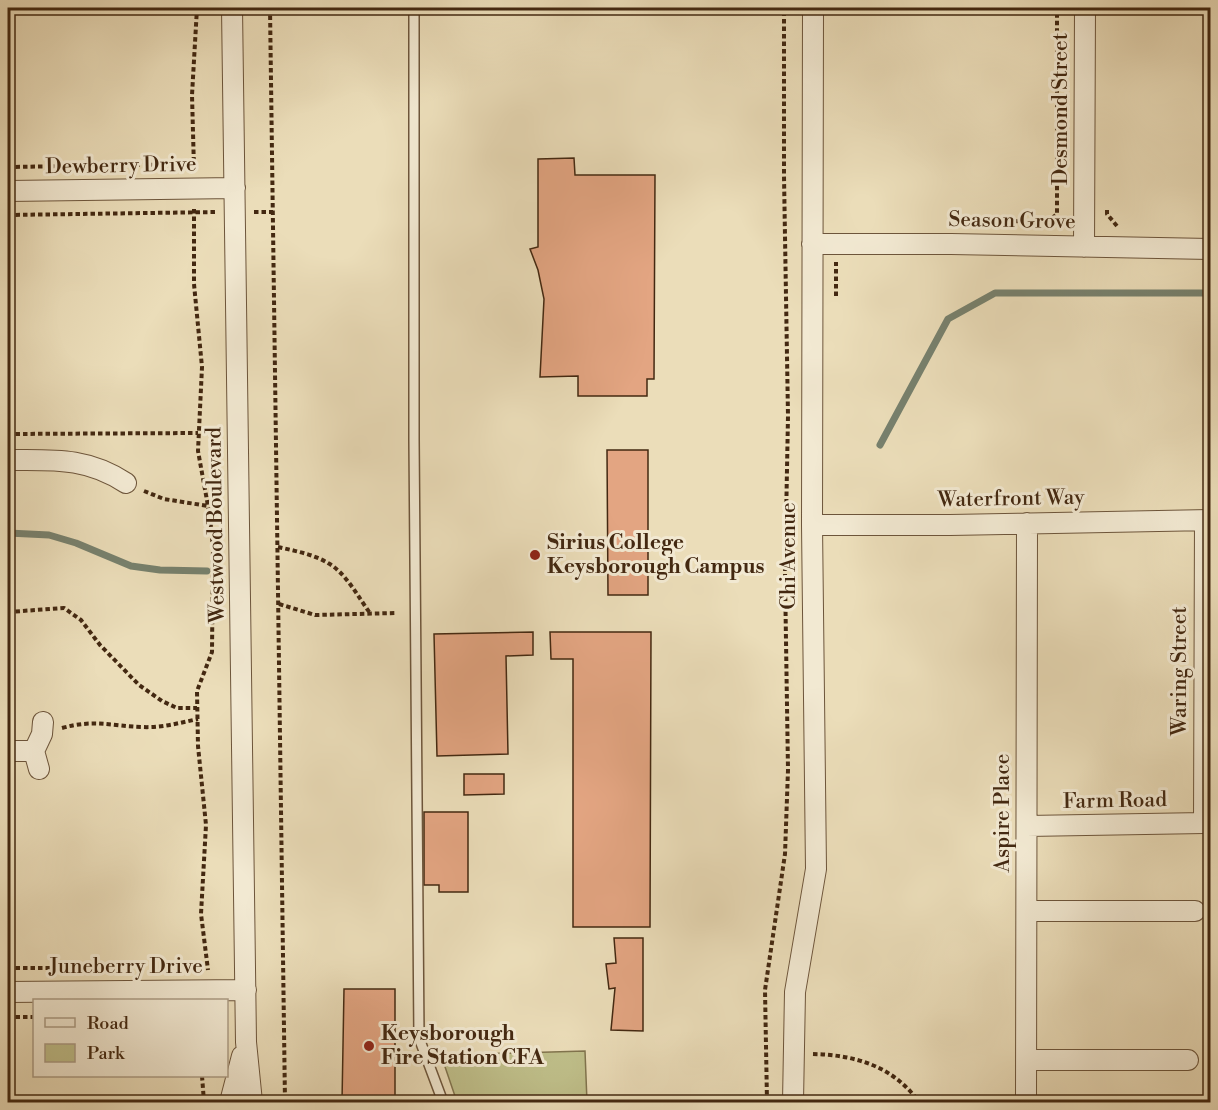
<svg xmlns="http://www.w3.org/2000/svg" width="1218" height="1110" font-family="'Libre Bodoni',serif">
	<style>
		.green { fill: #bfbf8a; stroke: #81744e; stroke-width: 1.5 }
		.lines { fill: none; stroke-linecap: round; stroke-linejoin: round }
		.stream { stroke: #77816e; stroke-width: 7 }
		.building { fill: #e3a582; stroke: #432811; stroke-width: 1.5 }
		.lane-casing { stroke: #6d553b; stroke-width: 12 }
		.street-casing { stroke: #6d553b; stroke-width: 22 }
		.path { stroke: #432811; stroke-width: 4; stroke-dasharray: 4.5 3; stroke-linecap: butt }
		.lane { stroke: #f2e9d2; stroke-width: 9 }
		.street { stroke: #f2e9d2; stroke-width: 20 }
		.poi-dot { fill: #8f2418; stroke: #f2e9d2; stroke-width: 2 }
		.labels { text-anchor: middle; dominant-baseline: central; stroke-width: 6; stroke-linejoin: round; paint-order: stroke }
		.street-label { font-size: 21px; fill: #432811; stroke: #f2e9d2 }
		.poi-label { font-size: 21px; font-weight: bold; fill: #432811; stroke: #f2e9d2; text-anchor: start }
	</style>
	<rect width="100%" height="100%" fill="#ebddb9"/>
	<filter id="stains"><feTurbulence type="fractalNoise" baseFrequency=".00333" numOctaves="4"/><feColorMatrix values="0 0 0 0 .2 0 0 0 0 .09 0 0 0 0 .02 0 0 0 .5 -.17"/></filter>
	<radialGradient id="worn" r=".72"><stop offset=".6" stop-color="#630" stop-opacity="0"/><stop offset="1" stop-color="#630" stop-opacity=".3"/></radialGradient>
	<!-- green -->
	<path class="green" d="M585 1051 587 1102H457L441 1055Z"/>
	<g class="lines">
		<!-- stream -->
		<path class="stream" d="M880 445 948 319 995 293H1210
			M8 533 49 535 76 543 131 566 160 570 207 571"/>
	</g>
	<!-- building -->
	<path class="building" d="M465 8H615V11L466 12Z
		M574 158 575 175H655L654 379H647V396H578V376L540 377 544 299 538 270 530 249 538 247V159Z
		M607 450H648V595H608Z
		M533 632V655L506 656 508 754 437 756 434 634Z
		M550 632H651L650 927H573V659H551Z
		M464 774H504V794L464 795Z
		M424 812H468V892H439V885H424Z
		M614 938H643V1031L611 1030 615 988 609 989 606 964 616 963Z
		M344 989H395V1102H342Z"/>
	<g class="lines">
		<!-- lane casing -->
		<g class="lane-casing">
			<path id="lane" d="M414 8V440L419 1038 443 1102"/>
		</g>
		<!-- street casing -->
		<g class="street-casing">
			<path id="street" d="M232 8 246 1042 252 1102
				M8 191 235 188
				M812 244H951L1210 249
				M1084 247 1085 8
				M8 460C53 460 87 457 126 483
				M812 525H950L1210 520
				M8 751H34
				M39 769 34 751 42 734 43 722
				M1204 823 1205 520
				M1027 826 1204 823 1210 820
				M1027 911H1195
				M8 992 246 990
				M1026 1060H1188
				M230 1102 242 1056
				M793 1102 795 992 816 869 812 525 813 8
				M1026 1102 1027 523"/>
		</g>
		<!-- path -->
		<path class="path" d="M270 8 285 1102
			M8 167 194 164
			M194 169 192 95 197 8
			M194 209V284L202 367 198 451 210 517 213 548 212 652 197 691 198 746 206 825 201 914 208 970
			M1107 210V214L1117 226
			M254 212H273
			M8 215 217 212
			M993 222 1050 220 1057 214V8
			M836 296V262
			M8 434 198 433
			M144 491 164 499 208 506
			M278 547C295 551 313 554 328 563 346 573 358 597 370 613
			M279 604 315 615 395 613
			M8 612 64 608 81 620 100 645 139 685 162 701 177 708H197
			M62 728C95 719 110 726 142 727 161 728 179 723 198 719
			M8 968H57
			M8 1017H34
			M813 1054C855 1055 893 1066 919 1102
			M202 1076 204 1102
			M767 1102 765 990 785 854 788 770 785 576 788 416 784 176V8"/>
		<!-- lane -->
		<use href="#lane" class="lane"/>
		<!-- street -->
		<use href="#street" class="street"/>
	</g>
	<!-- markers -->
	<g class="poi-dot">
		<circle cx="535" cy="555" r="6"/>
		<circle cx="369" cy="1046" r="6"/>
	</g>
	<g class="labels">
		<!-- street labels -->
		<g class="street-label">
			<text transform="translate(1061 109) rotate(-90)">Desmond Street</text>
			<text transform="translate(121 166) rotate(-1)">Dewberry Drive</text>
			<text transform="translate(1012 221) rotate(1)">Season Grove</text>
			<text transform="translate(1011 499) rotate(-1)">Waterfront Way</text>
			<text transform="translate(216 525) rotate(-91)">Westwood Boulevard</text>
			<text transform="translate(789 556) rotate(-90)">Chi Avenue</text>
			<text transform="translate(1180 671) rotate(-90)">Waring Street</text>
			<text transform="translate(1115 801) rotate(-1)">Farm Road</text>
			<text transform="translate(1003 813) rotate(-90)">Aspire Place</text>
			<text x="126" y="967">Juneberry Drive</text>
		</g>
		<!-- poi labels -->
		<g class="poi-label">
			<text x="547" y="543">Sirius College<tspan x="547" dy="24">Keysborough Campus</tspan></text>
			<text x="381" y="1034">Keysborough<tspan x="381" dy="24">Fire Station CFA</tspan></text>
		</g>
	</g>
	<!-- margin -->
	<rect width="1218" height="1110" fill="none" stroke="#ebddb9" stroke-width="30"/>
	<rect x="9" y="9" width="1200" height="1092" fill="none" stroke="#432811" stroke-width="3"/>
	<rect x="15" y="15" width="1188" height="1080" fill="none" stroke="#432811" stroke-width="1.5"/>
	<!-- legend -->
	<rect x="33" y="999" width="195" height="78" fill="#f2e9d2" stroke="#ac9c85" stroke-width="1.5"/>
	<rect x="45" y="1018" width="30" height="9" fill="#f2e9d2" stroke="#ac9c85" stroke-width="1.5"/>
	<text x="87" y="1029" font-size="18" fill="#432811">Road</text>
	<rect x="45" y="1044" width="30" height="18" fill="#bfbf8a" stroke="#ac9c85" stroke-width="1.5"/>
	<text x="87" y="1059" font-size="18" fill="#432811">Park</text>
	<rect width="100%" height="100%" filter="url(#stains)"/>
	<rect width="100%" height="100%" fill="url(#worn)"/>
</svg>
